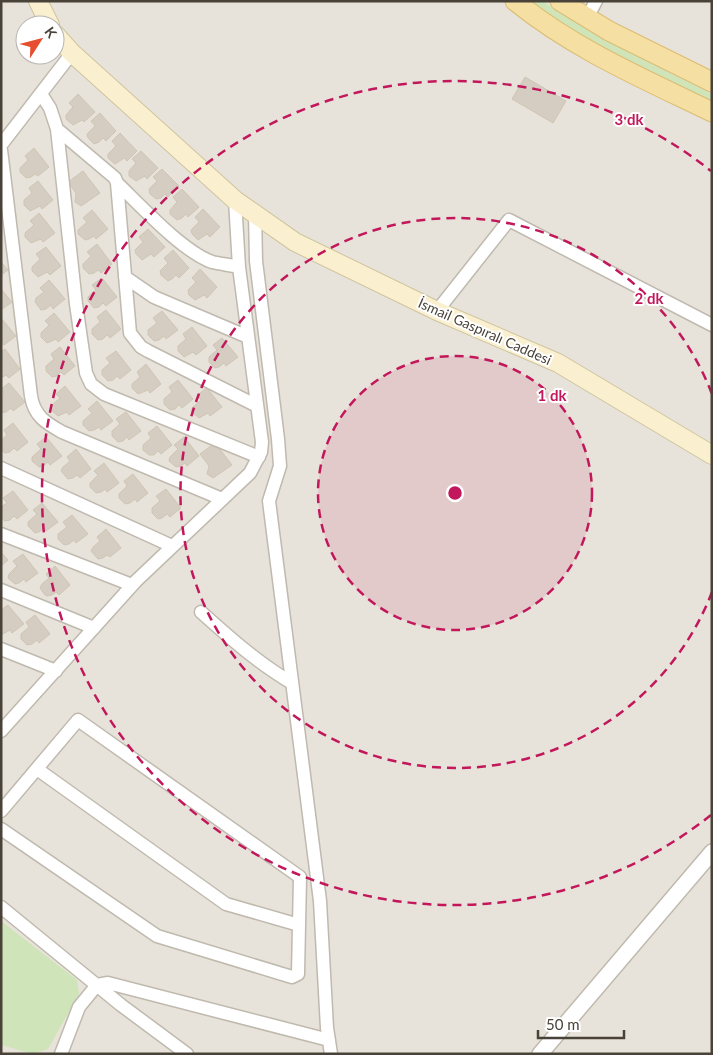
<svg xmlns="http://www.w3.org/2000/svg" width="713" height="1055" font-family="Lato,sans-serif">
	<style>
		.residential { fill: #e8e3da; fill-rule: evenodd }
		.green { fill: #cfe4b8 }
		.building { fill: #d5cdc1; stroke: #cfc5b5 }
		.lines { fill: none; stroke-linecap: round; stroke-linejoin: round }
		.minor-casing { stroke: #bfb9ae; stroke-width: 15 }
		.tertiary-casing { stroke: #bfb9ae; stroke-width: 18 }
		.secondary-casing { stroke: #cfc49f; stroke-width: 20 }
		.primary-casing { stroke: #dabd73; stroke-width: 21 }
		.minor { stroke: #fff; stroke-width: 12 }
		.tertiary { stroke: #fff; stroke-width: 15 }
		.secondary { stroke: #faf0cf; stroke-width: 18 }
		.primary { stroke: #f6dfa3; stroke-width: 19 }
		.ring { fill: none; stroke: #c2185b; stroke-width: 2.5; stroke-dasharray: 9 6 }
		.labels { text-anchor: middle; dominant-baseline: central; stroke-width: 4; stroke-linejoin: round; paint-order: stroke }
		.street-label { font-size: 14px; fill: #484239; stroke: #fff }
		.centre { fill: #c2185b; stroke: #fff; stroke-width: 2.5 }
		.ring-label { font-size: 15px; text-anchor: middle; font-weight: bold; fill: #c2185b; stroke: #fff; stroke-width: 4; stroke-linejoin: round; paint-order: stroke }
	</style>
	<rect width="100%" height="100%" fill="#f4f1eb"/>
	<!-- residential -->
	<path class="residential" d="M1 1H712V1054H1ZM25 25H55V55H25Z"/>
	<!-- green -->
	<path class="green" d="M530 1H542L606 41 712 94V103L570 31Z
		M1 921 77 980 79 994 48 1049 33 1054 1 1045Z"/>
	<!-- building -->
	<path class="building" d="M525 77 566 101 553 123 512 99Z
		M78 94 95 112 84 122 82 120 73 125 66 119V115L73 107 69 103Z
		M100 113 116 131 106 141 103 138 99 142 94 144 88 138 87 134 95 126 91 121Z
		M120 133 137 151 127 161 124 158 115 164 108 158V154L116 146 112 141Z
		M34 148 49 167 38 176 35 174 31 177 26 178 20 172V168L28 160 25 156Z
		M141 151 158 168 147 179 145 176 136 181 129 176V171L136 163 132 159Z
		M162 169 179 186 168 197 165 194 161 198 156 199 150 194 149 189 157 181 153 177Z
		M83 171 100 193 81 206 75 202 76 193 68 182Z
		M38 181 53 200 42 209 40 206 30 211 24 205V200L32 193 29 188Z
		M182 189 199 207 188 217 186 214 182 218 177 220 170 214V210L177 202 173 197Z
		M203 209 220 227 210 237 207 234 198 240 192 234 191 230 199 222 195 217Z
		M92 210 108 229 96 239 94 236 89 239 85 240 78 234V230L87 222 83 218Z
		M39 213 55 233 43 242 41 239 31 243 25 237V233L34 225 30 221Z
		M148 229 165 247 154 257 151 254 142 260 136 254 135 250 143 242 139 237Z
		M97 244 112 264 101 273 98 270 94 273 89 274 83 268V264L91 256 87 252Z
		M46 247 61 266 50 275 47 272 38 277 32 271V267L40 259 36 254Z
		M173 250 189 268 179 278 176 275 172 279 168 281 161 275 160 271 168 263 164 258Z
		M1 262 8 270 1 275Z
		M200 269 217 287 207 298 204 295 195 300 189 295 188 290 196 282 192 278Z
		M102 278 117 297 106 306 103 303 99 307 94 308 88 301V297L96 290 92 285Z
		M49 280 65 299 53 309 51 305 46 309 41 310 35 302 36 298 44 292 40 288Z
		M1 289 12 302 1 310Z
		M106 310 121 329 110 338 107 335 103 339 98 340 92 334V329L100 322 97 317Z
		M162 311 178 330 166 339 164 336 159 340 154 341 148 335V330L157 323 153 318Z
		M54 313 70 332 58 342 56 339 47 343 41 337V333L49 325 45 321Z
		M1 318 16 336 4 345 1 343Z
		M192 327 207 346 196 355 193 352 184 357 178 351V346L186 339 183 334Z
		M222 338 238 357 226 366 224 363 219 367 215 368 209 362V357L217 350 213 345Z
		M60 347 75 366 64 375 61 372 57 376 52 377 46 371V366L54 359 51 354Z
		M5 349 20 369 9 378 6 375 1 378V352Z
		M116 351 131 370 120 379 117 376 113 380 108 381 102 375V370L110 363 106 358Z
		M146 364 161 384 150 393 148 390 138 394 132 388V384L140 377 137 372Z
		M178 380 193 399 182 408 179 405 175 409 170 410 164 404V399L172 392 169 387Z
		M9 383 25 402 13 411 11 408 6 412 1 413V397L4 395 1 389Z
		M65 386 81 406 69 415 67 412 58 416 51 410V406L60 398 56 394Z
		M207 388 222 407 210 416 208 413 199 418 192 412V408L201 400 197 395Z
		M97 401 113 421 101 430 99 427 94 430 89 431 83 425V421L92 413 88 409Z
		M126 412 141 431 129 440 127 437 123 441 118 442 112 436V431L120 424 116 419Z
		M13 423 28 442 17 451 14 448 10 452 5 453 1 450V440L7 435 4 430Z
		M157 426 172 445 161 454 158 451 154 455H149L143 450V445L151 438 148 433Z
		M46 437 62 456 50 465 48 462 43 466 39 467 32 461V457L41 449 37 444Z
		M184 437 199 456 187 466 185 463 180 466 176 467 169 461 170 457 178 449 174 445Z
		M215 443 232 465 213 478 207 474 209 466 200 454Z
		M76 449 91 469 80 478 77 475 73 478 68 479 61 471 63 467 70 461 67 457Z
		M104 463 119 483 107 492 105 489 101 492 96 493 90 487V483L98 475 94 471Z
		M133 474 148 493 137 502 135 499 130 503 125 504 119 498V494L127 486 124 481Z
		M166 489 181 508 170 517 167 514 162 518 158 519 152 513V508L160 501 156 496Z
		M13 491 28 510 17 519 14 516 10 520 5 521 1 518V507L7 503 3 498Z
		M42 503 58 522 46 531 44 528 39 532 35 533 28 526V522L37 514 33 510Z
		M72 515 88 534 76 543 74 540 69 544 64 545 58 539V534L67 527 63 522Z
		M106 529 121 548 110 557 107 555 103 558 98 559 91 551 93 547 100 541 97 537Z
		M1 552 8 560 1 566Z
		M23 554 38 573 26 582 24 579 19 583 15 584 8 578 9 574 17 566 13 561Z
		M55 566 70 585 59 595 56 592 52 595 47 596 45 595 40 588 42 584 49 578 46 574Z
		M8 605 24 624 12 633 10 630 1 635V618L3 617 1 610Z
		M35 615 50 634 39 643 37 640 32 644 27 645 21 639V634L29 627 26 622Z"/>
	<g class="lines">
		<!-- minor casing -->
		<g class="minor-casing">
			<path id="minor" d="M587 18 596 1
				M41 94 50 108 57 129 76 304 86 373 91 384 104 394 259 457
				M57 129 115 178 117 183 130 333 141 347 148 351 257 406
				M1 145 72 53
				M1 150 31 396C34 416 46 423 62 432L222 499
				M117 183C141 206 182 251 212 262 221 264 230 265 239 267
				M255 213 256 261 278 439 280 466 269 501 320 901 327 1028 331 1054
				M125 277 154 297 248 337
				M437 311 509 220 712 325
				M1 468 172 546
				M1 534 132 585
				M1 590 94 628
				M201 612C230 638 258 663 292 683
				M1 649 56 671
				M1 731 136 581 250 473 261 452 262 442 239 267 235 200
				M37 769 226 904 299 925
				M1 811 78 720 300 877 298 974 292 977 157 936 1 829
				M1 907 121 1005 187 1054
				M61 1054 79 1007 97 985 108 983 329 1040"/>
		</g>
		<!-- tertiary casing -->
		<g class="tertiary-casing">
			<path id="tertiary" d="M540 1054 712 852"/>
		</g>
		<!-- secondary casing -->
		<g class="secondary-casing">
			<path id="secondary" d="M38 1 50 25
				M55 34 72 53 235 200 295 242 437 311 558 363 712 455"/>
		</g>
		<!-- primary casing -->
		<g class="primary-casing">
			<path id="primary" d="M515 1C574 49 644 79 712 112
				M560 1 609 31 712 82"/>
		</g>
		<!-- minor -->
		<use href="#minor" class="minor"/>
		<!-- tertiary -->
		<use href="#tertiary" class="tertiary"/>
		<!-- secondary -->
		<use href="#secondary" class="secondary"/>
		<!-- primary -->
		<use href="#primary" class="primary"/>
	</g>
	<!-- distance rings -->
	<circle cx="455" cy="493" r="137" fill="#c2185b" fill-opacity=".12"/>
	<g class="ring">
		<circle cx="455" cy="493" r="137"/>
		<path d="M712 592A275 275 0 1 1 712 394"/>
		<path d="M711 815A412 412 0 1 1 711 171"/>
	</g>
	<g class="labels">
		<!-- street labels -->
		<g class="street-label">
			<text transform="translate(485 331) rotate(24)">İsmail Gaspıralı Caddesi</text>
		</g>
	</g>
	<circle cx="455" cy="493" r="8" class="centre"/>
	<g class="ring-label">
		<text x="629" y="125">3 dk</text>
		<text x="649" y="304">2 dk</text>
		<text x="552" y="401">1 dk</text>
	</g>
	<!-- border -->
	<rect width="713" height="1055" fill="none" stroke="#484239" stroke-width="5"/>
	<!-- north arrow -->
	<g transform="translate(40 40) rotate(54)"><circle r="24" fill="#ffffff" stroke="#b6b3b0"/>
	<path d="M0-4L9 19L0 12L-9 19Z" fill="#e74e2f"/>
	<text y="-8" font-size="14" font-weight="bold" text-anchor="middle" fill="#484239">K</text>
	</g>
	<!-- scale -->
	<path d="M538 1030v8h86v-8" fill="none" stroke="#484239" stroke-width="2.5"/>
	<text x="546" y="1030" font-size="15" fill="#484239" stroke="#ffffff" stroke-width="4" paint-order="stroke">50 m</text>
</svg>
